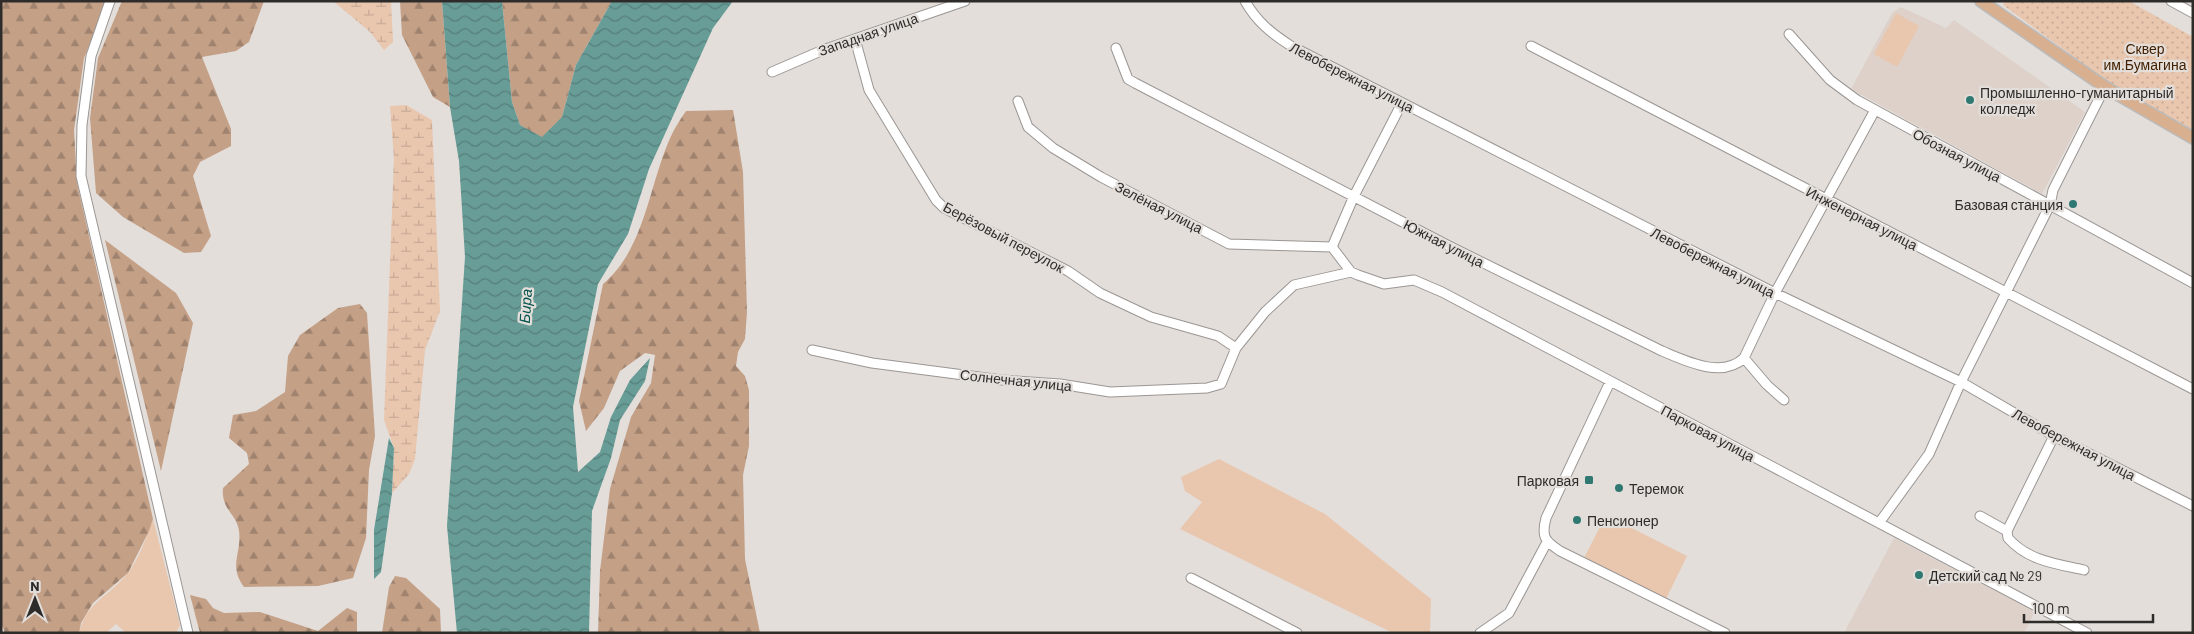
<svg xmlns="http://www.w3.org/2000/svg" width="2194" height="634" font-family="Barlow,sans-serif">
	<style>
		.built { fill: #ddd1c9 }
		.grass { fill: #e9c6ae }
		.forest { fill: url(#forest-firs) }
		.wetland { fill: url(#wetland-marsh) }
		.park { fill: url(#park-dots) }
		.water { fill: url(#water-waves) }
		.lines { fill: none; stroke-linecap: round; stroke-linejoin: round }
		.minor-casing { stroke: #9b9693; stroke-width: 11 }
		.major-casing { stroke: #bcbbbb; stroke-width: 14 }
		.minor { stroke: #fff; stroke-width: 9 }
		.major { stroke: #d8b090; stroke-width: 11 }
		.poi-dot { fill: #307872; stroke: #e3deda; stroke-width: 2 }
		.labels { text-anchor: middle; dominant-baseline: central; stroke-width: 4.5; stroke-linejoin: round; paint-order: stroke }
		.street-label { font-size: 14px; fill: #2e2c2a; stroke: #e3deda }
		.park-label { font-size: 14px; fill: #442001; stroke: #e3deda }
		.poi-label { font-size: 14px; fill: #2e2c2a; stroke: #e3deda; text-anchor: start }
		.water-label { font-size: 15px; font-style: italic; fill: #06554f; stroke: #e3deda }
	</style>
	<defs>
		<pattern id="forest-firs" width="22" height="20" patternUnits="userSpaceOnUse" patternTransform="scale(1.25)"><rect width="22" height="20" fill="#c4a087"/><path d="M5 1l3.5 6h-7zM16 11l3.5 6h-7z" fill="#a0836f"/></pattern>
		<pattern id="wetland-marsh" width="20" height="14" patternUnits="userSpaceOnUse" patternTransform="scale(1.25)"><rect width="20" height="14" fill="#e9c6ae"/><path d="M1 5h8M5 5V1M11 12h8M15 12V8" fill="none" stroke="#c8aa96"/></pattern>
		<pattern id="park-dots" width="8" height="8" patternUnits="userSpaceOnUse" patternTransform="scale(1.25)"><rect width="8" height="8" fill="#e9c6ae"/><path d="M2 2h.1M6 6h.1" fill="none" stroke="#c8aa96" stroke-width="1.8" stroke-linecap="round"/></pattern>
		<pattern id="water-waves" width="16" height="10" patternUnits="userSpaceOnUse" patternTransform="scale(1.25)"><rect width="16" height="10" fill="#689c96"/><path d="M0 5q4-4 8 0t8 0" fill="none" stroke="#567f7b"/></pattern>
	</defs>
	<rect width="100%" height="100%" fill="#e3deda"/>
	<!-- built -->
	<path class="built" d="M1901 7 1946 28 1954 20 2085 112 2042 194 1851 89 1892 13Z
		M1894 538 2035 612 2024 633H1844Z"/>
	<!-- grass -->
	<path class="grass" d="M1896 13 1919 26 1897 67 1874 54Z
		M1219 459 1325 514 1431 599 1430 633H1393L1180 529 1202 502 1185 491 1181 477Z
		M1606 515 1687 556 1666 599 1583 560Z
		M153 519 180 625 176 633H126L116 624 106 633H79C87 601 110 596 128 573 138 561 148 534 153 519Z"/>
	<!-- forest -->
	<path class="forest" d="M1 1H107L84 58 74 130 77 183 153 519 149 531 128 573 93 603 81 623 79 633H5L1 623Z
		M122 1H264L249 42 236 51 202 57 231 129V146L200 162 193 176 211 236 201 252 184 253 123 217 96 193 90 118 98 58Z
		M400 1H442L450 107 433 97 402 35Z
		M502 1H612L576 65 562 117 542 138 520 125 512 102Z
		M733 110 743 172 747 312 745 339 738 352 736 366 745 376 749 390V446L743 475 745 559 760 633H598L600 571 610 489 631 417 651 383 655 355 645 353 620 371 604 408 586 431 579 401 603 284C646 248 649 182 672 134 676 126 681 118 686 111Z
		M105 240 176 293 193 323 161 471Z
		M360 304 367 313 375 436 369 470 366 538 353 578 318 586 244 587C228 566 242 553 239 531 237 514 221 510 223 488L249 464 247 453 229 438 233 415 256 411 285 392 288 356 300 335 338 308Z
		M395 576 406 578 440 609 441 633H382L389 587Z
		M190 595 206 599 213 608 224 613 260 612 318 631 347 608 357 612V633H200Z"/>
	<!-- wetland -->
	<path class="wetland" d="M333 1H391L393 42 384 50 370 32Z
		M406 105 432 120 440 311 425 350 415 459 409 474 392 493 394 448 384 420 394 158 390 106Z"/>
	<!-- park -->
	<path class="park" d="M2005 1H2129L2193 37V131L2108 82 2003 5Z"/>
	<!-- water -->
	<path class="water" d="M442 1H502L512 102 520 125 542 137 562 117 576 65 612 1H733L713 28 649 169 628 234 598 284 573 407 578 472 600 452 611 417 630 380 650 358 645 381 620 420 611 458 592 511 589 633H457L447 526 465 257 459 161 450 107Z
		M389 438 394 448 392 493 381 572 374 579V530Z"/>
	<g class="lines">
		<!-- minor casing -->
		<g class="minor-casing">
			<path id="minor" d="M110 1 91 56 82 125 81 176 188 633
				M1245 1C1257 22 1271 33 1291 46L1775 293 1961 382 2054 436 2193 506
				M2171 1 2193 13
				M1789 34 1830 80 1857 100 2193 283
				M855 39 869 90 936 200 944 208 1068 271 1100 293 1151 317 1218 336 1236 348
				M1531 46 2193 389
				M1116 48 1128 79 1135 83 1449 246 1662 351C1686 361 1722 379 1744 358L1767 385 1784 400
				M772 72 823 50 965 1
				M1018 101 1028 127 1053 148 1101 177 1229 244 1332 247
				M1332 247 1351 272 1358 275 1384 284 1414 280 1442 292 2087 633
				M1332 247 1354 196 1402 103
				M812 350 872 363 1002 380 1060 384 1110 392 1207 388 1221 384 1236 348 1265 312 1294 285 1351 272
				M1744 358 1775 293 1875 110
				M1610 382 1546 518C1541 537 1545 541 1560 551L1725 633
				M1980 516 2007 531 2008 538C2028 561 2057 564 2084 570
				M1879 523 1929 454 1961 382 2050 205 2053 190 2105 87
				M2007 531 2054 436
				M1191 578 1297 633
				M1480 633 1509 613 1547 542"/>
		</g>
		<!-- major casing -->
		<g class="major-casing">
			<path id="major" d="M1981 1 2105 87 2193 138"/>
		</g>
		<!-- minor -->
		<use href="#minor" class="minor"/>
		<!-- major -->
		<use href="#major" class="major"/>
	</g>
	<!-- markers -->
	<g class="poi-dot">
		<circle cx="1970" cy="100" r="5"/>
		<circle cx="2073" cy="204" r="5"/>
		<rect x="1584" y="475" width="10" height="10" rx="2.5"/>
		<circle cx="1619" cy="488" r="5"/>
		<circle cx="1577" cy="520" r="5"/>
		<circle cx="1919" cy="575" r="5"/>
	</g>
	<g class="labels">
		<!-- street labels -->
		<g class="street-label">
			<text transform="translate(868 34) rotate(-19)">Западная улица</text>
			<text transform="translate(1352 77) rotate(27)">Левобережная улица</text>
			<text transform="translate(1957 155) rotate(28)">Обозная улица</text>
			<text transform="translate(1159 207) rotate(27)">Зелёная улица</text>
			<text transform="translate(1862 218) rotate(27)">Инженерная улица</text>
			<text transform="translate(1004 237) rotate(28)">Берёзовый переулок</text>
			<text transform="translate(1444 243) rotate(27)">Южная улица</text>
			<text transform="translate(1713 262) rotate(27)">Левобережная улица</text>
			<text transform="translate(1016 380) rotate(6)">Солнечная улица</text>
			<text transform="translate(1708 433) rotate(28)">Парковая улица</text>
			<text transform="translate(2074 444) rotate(28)">Левобережная улица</text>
		</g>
		<!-- park labels -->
		<g class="park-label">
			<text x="2145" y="48">Сквер<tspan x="2145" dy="16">им.Бумагина</tspan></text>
		</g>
		<!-- poi labels -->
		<g class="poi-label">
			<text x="1980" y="92">Промышленно-гуманитарный<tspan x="1980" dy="16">колледж</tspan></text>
			<text x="2063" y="204" text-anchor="end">Базовая станция</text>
			<text x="1579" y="480" text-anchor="end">Парковая</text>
			<text x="1629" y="488">Теремок</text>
			<text x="1587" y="520">Пенсионер</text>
			<text x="1929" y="575">Детский сад № 29</text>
		</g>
		<!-- water labels -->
		<g class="water-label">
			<text transform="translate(525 306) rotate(-86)">Бира</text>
		</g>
	</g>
	<!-- border -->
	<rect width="2194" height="634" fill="none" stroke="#2e2c2a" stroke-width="5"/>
	<!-- north arrow -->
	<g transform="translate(35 599)" stroke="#e3deda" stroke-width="4" paint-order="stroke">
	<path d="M0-4L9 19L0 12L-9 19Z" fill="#2e2c2a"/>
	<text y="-8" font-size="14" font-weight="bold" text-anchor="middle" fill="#2e2c2a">N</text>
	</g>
	<!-- scale -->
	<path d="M2024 614v8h129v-8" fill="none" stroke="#2e2c2a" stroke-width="2.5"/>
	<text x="2032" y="614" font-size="15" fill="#2e2c2a" stroke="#e3deda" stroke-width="4" paint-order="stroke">100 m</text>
</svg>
